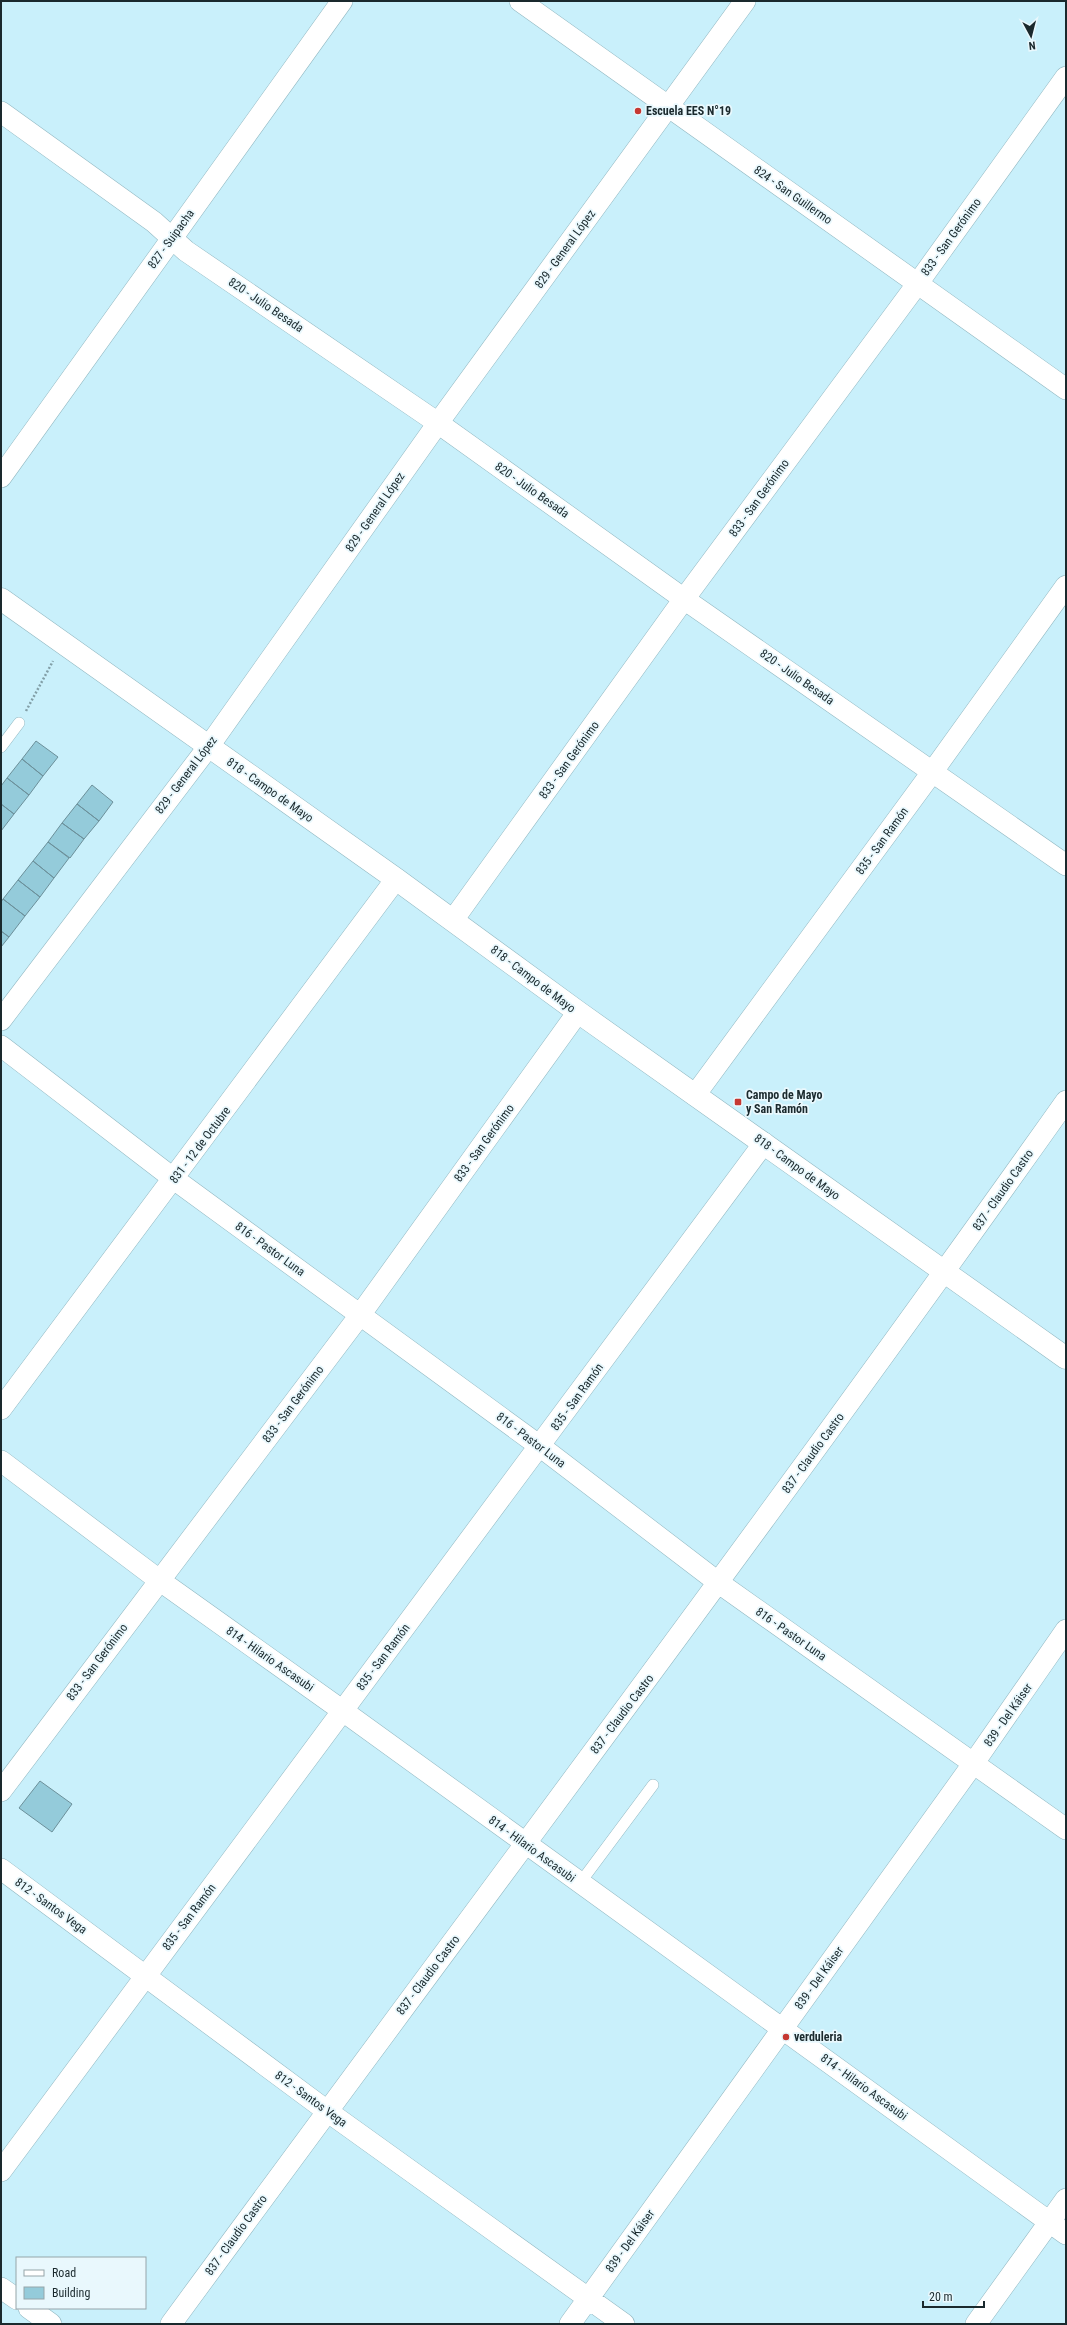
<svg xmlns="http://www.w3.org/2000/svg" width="1067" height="2325" font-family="'Roboto Condensed',sans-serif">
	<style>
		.building { fill: #94cbda; stroke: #6c909a }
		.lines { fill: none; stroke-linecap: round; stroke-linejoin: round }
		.service-casing { stroke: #92b8c2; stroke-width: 12 }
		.minor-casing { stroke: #92b8c2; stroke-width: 22 }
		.tertiary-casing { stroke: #92b8c2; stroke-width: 23 }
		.path { stroke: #829fa7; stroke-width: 2.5; stroke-dasharray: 2 2; stroke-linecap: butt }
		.service { stroke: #fff; stroke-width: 11 }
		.minor { stroke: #fff; stroke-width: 21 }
		.tertiary { stroke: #fff; stroke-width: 22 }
		.poi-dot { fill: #c63832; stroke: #e9f8fd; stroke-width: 1.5 }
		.labels { text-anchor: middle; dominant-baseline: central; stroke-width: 3.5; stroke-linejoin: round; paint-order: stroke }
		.poi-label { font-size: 12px; font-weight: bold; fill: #1a292d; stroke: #e9f8fd; text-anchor: start }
		.street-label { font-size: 12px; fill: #1a292d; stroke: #e9f8fd }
	</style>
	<rect width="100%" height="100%" fill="#c9f0fb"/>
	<!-- building -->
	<path class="building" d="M36 741 58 757 43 776 22 759Z
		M22 759 43 776 29 795 7 778Z
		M7 778 29 795 14 814 1 804V786Z
		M92 785 113 802 99 821 77 804Z
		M1 804 14 814 1 831Z
		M77 804 99 821 84 839 62 823Z
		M62 823 84 839 70 858 48 842Z
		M48 842 69 858 54 878 33 861Z
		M33 861 54 878 40 897 18 880Z
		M18 880 40 897 25 916 3 899Z
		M3 899 25 916 9 937 1 931V902Z
		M1 931 9 937 1 947Z
		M40 1781 72 1804 52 1832 19 1808Z"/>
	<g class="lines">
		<!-- service casing -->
		<g class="service-casing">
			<path id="service" d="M1 747 19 723
				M580 1883 653 1785"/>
		</g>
		<!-- minor casing -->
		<g class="minor-casing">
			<path id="minor" d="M520 1 1066 389
				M1 112 154 222 186 251 438 423 684 599 1066 865
				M1 477 342 1
				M453 920 684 599 918 283 1066 77
				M1 1020 209 746 438 423 745 1
				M1 1046 174 1179 541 1447 719 1583 1066 1829
				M695 1095 933 771 1066 586
				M1 1409 396 879
				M1 1461 159 1580 343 1711 1066 2234
				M1 1791 360 1315 578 1012
				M1 1869 327 2111 624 2324
				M1 2171 764 1143
				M1 2288 17 2299
				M29 2308 51 2324
				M171 2324C470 1916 774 1513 1066 1101
				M570 2324 973 1764 1066 1630
				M976 2324 1066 2199"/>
		</g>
		<!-- tertiary casing -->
		<g class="tertiary-casing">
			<path id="tertiary" d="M1 599 396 879 578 1012 1066 1358"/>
		</g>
		<!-- path -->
		<path class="path" d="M26 711 53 661"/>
		<!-- service -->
		<use href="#service" class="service"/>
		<!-- minor -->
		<use href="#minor" class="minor"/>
		<!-- tertiary -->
		<use href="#tertiary" class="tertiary"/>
	</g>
	<!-- markers -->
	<g class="poi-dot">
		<circle cx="638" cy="111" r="4"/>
		<rect x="734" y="1098" width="8" height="8" rx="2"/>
		<circle cx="786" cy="2037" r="4"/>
	</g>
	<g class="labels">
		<!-- poi labels -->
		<g class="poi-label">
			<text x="646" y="111">Escuela EES N°19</text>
			<text x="746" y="1095">Campo de Mayo<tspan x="746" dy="14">y San Ramón</tspan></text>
			<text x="794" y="2037">verduleria</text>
		</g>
		<!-- street labels -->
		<g class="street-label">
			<text transform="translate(793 195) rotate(35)">824 - San Guillermo</text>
			<text transform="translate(951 237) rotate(-54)">833 - San Gerónimo</text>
			<text transform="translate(171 239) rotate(-54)">827 - Suipacha</text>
			<text transform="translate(565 249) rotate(-54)">829 - General López</text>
			<text transform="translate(266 305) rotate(34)">820 - Julio Besada</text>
			<text transform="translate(532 490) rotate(35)">820 - Julio Besada</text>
			<text transform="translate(759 498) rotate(-54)">833 - San Gerónimo</text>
			<text transform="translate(375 512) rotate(-55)">829 - General López</text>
			<text transform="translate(797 677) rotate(35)">820 - Julio Besada</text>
			<text transform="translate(569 760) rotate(-54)">833 - San Gerónimo</text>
			<text transform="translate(186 775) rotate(-53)">829 - General López</text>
			<text transform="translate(270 790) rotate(35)">818 - Campo de Mayo</text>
			<text transform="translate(882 841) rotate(-54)">835 - San Ramón</text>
			<text transform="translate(533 979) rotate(37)">818 - Campo de Mayo</text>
			<text transform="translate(484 1143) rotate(-54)">833 - San Gerónimo</text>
			<text transform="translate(200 1145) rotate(-53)">831 - 12 de Octubre</text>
			<text transform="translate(797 1167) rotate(36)">818 - Campo de Mayo</text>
			<text transform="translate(1003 1190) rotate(-55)">837 - Claudio Castro</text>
			<text transform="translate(270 1249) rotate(36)">816 - Pastor Luna</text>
			<text transform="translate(577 1397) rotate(-54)">835 - San Ramón</text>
			<text transform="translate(293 1404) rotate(-53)">833 - San Gerónimo</text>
			<text transform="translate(531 1440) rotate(37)">816 - Pastor Luna</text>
			<text transform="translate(813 1453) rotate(-54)">837 - Claudio Castro</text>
			<text transform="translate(791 1634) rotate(35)">816 - Pastor Luna</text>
			<text transform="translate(383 1657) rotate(-53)">835 - San Ramón</text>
			<text transform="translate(270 1659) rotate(35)">814 - Hilario Ascasubi</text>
			<text transform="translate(97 1662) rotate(-53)">833 - San Gerónimo</text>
			<text transform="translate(622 1714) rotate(-53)">837 - Claudio Castro</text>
			<text transform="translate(1008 1715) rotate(-55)">839 - Del Káiser</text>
			<text transform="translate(532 1849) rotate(36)">814 - Hilario Ascasubi</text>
			<text transform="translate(51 1906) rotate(36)">812 - Santos Vega</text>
			<text transform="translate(189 1917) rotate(-53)">835 - San Ramón</text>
			<text transform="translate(428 1975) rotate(-53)">837 - Claudio Castro</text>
			<text transform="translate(819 1978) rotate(-54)">839 - Del Káiser</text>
			<text transform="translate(864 2087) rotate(36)">814 - Hilario Ascasubi</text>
			<text transform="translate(311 2099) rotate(36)">812 - Santos Vega</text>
			<text transform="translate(236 2235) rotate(-54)">837 - Claudio Castro</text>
			<text transform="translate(630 2241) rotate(-54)">839 - Del Káiser</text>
		</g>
	</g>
	<!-- border -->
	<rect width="1067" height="2325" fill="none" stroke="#1a292d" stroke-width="4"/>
	<!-- legend -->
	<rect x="16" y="2257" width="130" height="52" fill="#e9f8fd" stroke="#96a5aa"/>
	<rect x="24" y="2270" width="20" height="6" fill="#ffffff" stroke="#96a5aa"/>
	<text x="52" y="2277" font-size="12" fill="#1a292d">Road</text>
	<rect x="24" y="2287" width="20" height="12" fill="#94cbda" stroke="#96a5aa"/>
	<text x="52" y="2297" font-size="12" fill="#1a292d">Building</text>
	<!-- north arrow -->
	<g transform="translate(1031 36) rotate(173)" stroke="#e9f8fd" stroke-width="3" paint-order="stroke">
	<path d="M0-3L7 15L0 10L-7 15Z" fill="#1a292d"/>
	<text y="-6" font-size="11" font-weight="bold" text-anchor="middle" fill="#1a292d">N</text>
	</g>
	<!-- scale -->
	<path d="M923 2301v6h61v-6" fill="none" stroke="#1a292d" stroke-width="2"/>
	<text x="929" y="2301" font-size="12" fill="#1a292d" stroke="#e9f8fd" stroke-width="3" paint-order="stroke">20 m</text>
</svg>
